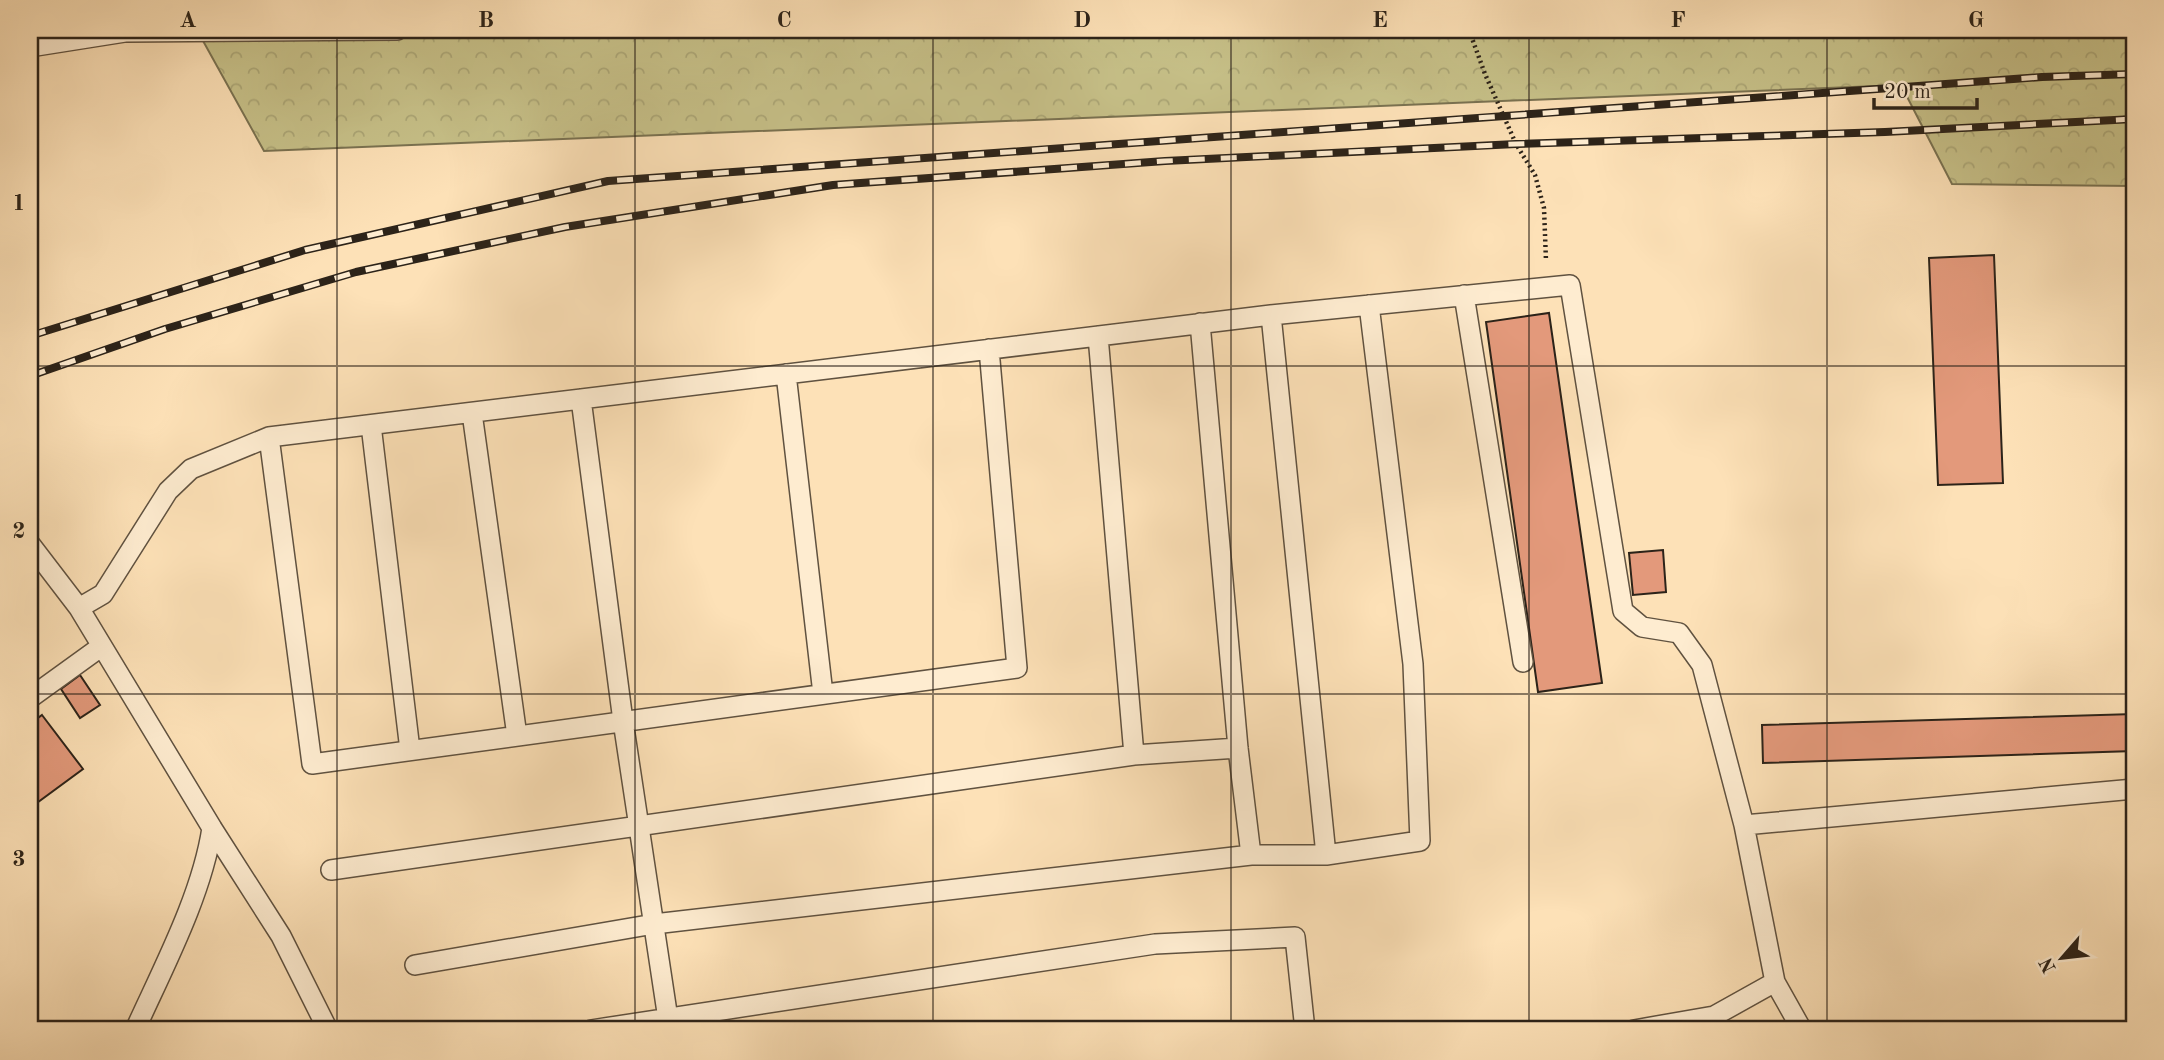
<svg xmlns="http://www.w3.org/2000/svg" width="2164" height="1060" font-family="'Old Standard TT',serif">
	<style>
		.forest { fill: url(#forest-crowns); stroke: #7a7251; stroke-width: 2 }
		.building { fill: #e3997b; stroke: #2c2319; stroke-width: 2 }
		.lines { fill: none; stroke-linecap: round; stroke-linejoin: round }
		.lane-casing { stroke: #605240; stroke-width: 22 }
		.path { stroke: #2c2319; stroke-width: 4.5; stroke-dasharray: 2 3.5; stroke-linecap: butt }
		.lane { stroke: #feecd0; stroke-width: 19 }
		.rail-casing { stroke: #2c2319; stroke-width: 8 }
		.rail { stroke: #feecd0; stroke-width: 5; stroke-dasharray: 16; stroke-linecap: butt }
		.grid { fill: none; stroke: #2c2319; stroke-width: 2; stroke-opacity: 0.55 }
		.neatline { fill: none; stroke: #2c2319; stroke-width: 2.5 }
		.grid-label { font-size: 23px; text-anchor: middle; font-weight: bold; fill: #2c2319 }
	</style>
	<defs>
		<pattern id="forest-crowns" width="20" height="18" patternUnits="userSpaceOnUse" patternTransform="scale(1.75)"><rect width="20" height="18" fill="#c7c189"/><path d="M2 6a3 3 0 1 1 6 0M12 15a3 3 0 1 1 6 0" fill="none" stroke="#aba676"/></pattern>
	</defs>
	<rect width="100%" height="100%" fill="#fde1b7"/>
	<filter id="stains"><feTurbulence type="fractalNoise" baseFrequency=".00286" numOctaves="4"/><feColorMatrix values="0 0 0 0 .2 0 0 0 0 .09 0 0 0 0 .02 0 0 0 .5 -.17"/></filter>
	<radialGradient id="worn" r=".72"><stop offset=".6" stop-color="#630" stop-opacity="0"/><stop offset="1" stop-color="#630" stop-opacity=".3"/></radialGradient>
	<!-- forest -->
	<path class="forest" d="M197 30H2134V186L1952 184 1901 85 264 151Z"/>
	<!-- building -->
	<path class="building" d="M1994 255 2003 483 1938 485 1929 258Z
		M1549 313 1602 683 1538 692 1486 322Z
		M1663 550 1666 592 1633 595 1629 553Z
		M80 675 100 705 80 718 61 689Z
		M2134 714V751L1763 763 1762 725Z
		M42 715 83 769 30 808V724Z"/>
	<g class="lines">
		<!-- lane casing -->
		<g class="lane-casing">
			<path id="lane" d="M30 47 125 32 397 30
				M1464 295 1523 662
				M1271 315 1326 855
				M1200 323 1238 748 1251 855
				M1098 336 1134 755
				M786 374 823 694
				M581 399 623 721 668 1019
				M472 413 517 736
				M371 425 410 750
				M269 437 312 764 1017 668 989 349
				M30 544 79 608 212 828 281 936 328 1030
				M79 608 103 594 168 491 191 469 269 437 1271 315 1570 285 1623 611 1642 627 1679 633 1702 665 1744 825 1775 982 1802 1030
				M30 698 102 646
				M1744 825 2134 789
				M331 870 1134 755 1238 748
				M415 965 654 924 1251 855H1326L1420 841 1413 664 1369 305
				M135 1030C163 968 202 895 212 828
				M591 1030 1155 944 1295 937 1305 1030
				M1634 1030 1714 1016 1775 982"/>
		</g>
		<!-- path -->
		<path class="path" d="M1469 30 1485 74 1516 144 1535 175 1544 208 1546 261"/>
		<!-- lane -->
		<use href="#lane" class="lane"/>
		<!-- rail casing -->
		<g class="rail-casing">
			<path id="rail" d="M30 336 305 250 608 181 2042 77 2134 74
				M30 376 165 329 356 272 565 227 833 185 1165 161 1516 144 1885 132 2134 119"/>
		</g>
		<!-- rail -->
		<use href="#rail" class="rail"/>
	</g>
	<!-- grid -->
	<path class="grid" d="M337 30V1030M635 30V1030M933 30V1030M1231 30V1030M1529 30V1030M1827 30V1030M30 366H2134M30 694H2134"/>
	<!-- margin -->
	<rect width="2164" height="1060" fill="none" stroke="#fde1b7" stroke-width="77"/>
	<!-- north arrow -->
	<g transform="translate(2062 958) rotate(242)" stroke="#feecd0" stroke-width="5" paint-order="stroke">
	<path d="M0-5L12 26L0 18L-12 26Z" fill="#2c2319"/>
	<text y="-10" font-size="19" font-weight="bold" text-anchor="middle" fill="#2c2319">N</text>
	</g>
	<!-- scale -->
	<path d="M1874 98v10h103v-10" fill="none" stroke="#2c2319" stroke-width="3.5"/>
	<text x="1884" y="98" font-size="21" fill="#2c2319" stroke="#feecd0" stroke-width="5" paint-order="stroke">20 m</text>
	<rect x="38" y="38" width="2088" height="983" class="neatline"/>
	<g class="grid-label">
		<text x="188" y="27">A</text>
		<text x="486" y="27">B</text>
		<text x="784" y="27">C</text>
		<text x="1082" y="27">D</text>
		<text x="1380" y="27">E</text>
		<text x="1678" y="27">F</text>
		<text x="1976" y="27">G</text>
		<text x="19" y="210">1</text>
		<text x="19" y="538">2</text>
		<text x="19" y="866">3</text>
	</g>
	<rect width="100%" height="100%" filter="url(#stains)"/>
	<rect width="100%" height="100%" fill="url(#worn)"/>
</svg>
